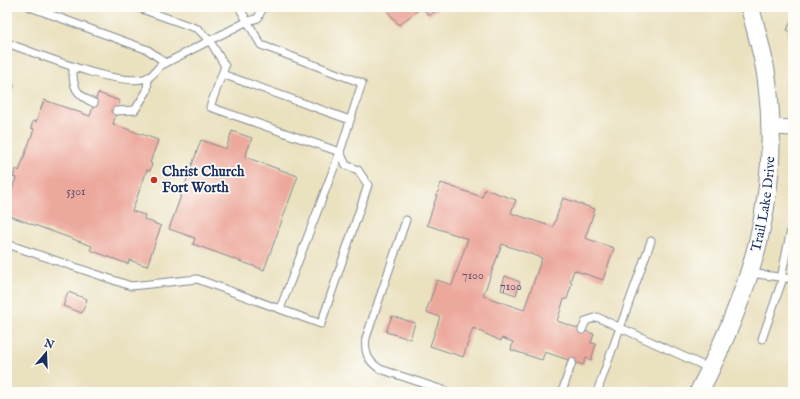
<svg xmlns="http://www.w3.org/2000/svg" width="800" height="399" font-family="'IM FELL English',serif">
	<style>
		.building { fill: #eda89c; fill-rule: evenodd }
		.lines { fill: none; stroke-linecap: round; stroke-linejoin: round }
		.service-casing { stroke: #82888e; stroke-width: 9 }
		.minor-casing { stroke: #82888e; stroke-width: 17 }
		.tertiary-casing { stroke: #82888e; stroke-width: 20 }
		.service { stroke: #fff; stroke-width: 7 }
		.minor { stroke: #fff; stroke-width: 15 }
		.tertiary { stroke: #fff; stroke-width: 18 }
		.poi-dot { fill: #c8321e; stroke: #fdfcf7; stroke-width: 1.5 }
		.labels { text-anchor: middle; dominant-baseline: central; stroke-width: 3.5; stroke-linejoin: round; paint-order: stroke }
		.number-label { font-size: 12px; fill: #504d6e }
		.poi-label { font-size: 14px; font-weight: bold; fill: #1b2f5e; stroke: #fdfcf7; text-anchor: start }
		.street-label { font-size: 14px; fill: #1b2f5e; stroke: #fdfcf7 }
	</style>
	<rect width="100%" height="100%" fill="#fdfcf7"/>
	<filter id="ink" filterUnits="userSpaceOnUse"><feTurbulence type="fractalNoise" baseFrequency=".025" numOctaves="2"/><feDisplacementMap in="SourceGraphic" scale="8" xChannelSelector="R" yChannelSelector="G"/><feConvolveMatrix kernelMatrix="1 2 1 2 8 2 1 2 1" color-interpolation-filters="sRGB"/></filter>
	<filter id="wash" filterUnits="userSpaceOnUse"><feTurbulence type="fractalNoise" baseFrequency=".012" numOctaves="4" result="noise"/><feDisplacementMap in="SourceGraphic" scale="16" xChannelSelector="R" yChannelSelector="G"/><feGaussianBlur stdDeviation="0.9" result="paint"/><feColorMatrix in="noise" values="0 0 0 0 0 0 0 0 0 0 0 0 0 0 0 0 0 1.4 0 .05"/><feComposite in="paint" operator="in"/></filter>
	<g filter="url(#wash)">
		<rect width="100%" height="100%" fill="#eae1bf"/>
		<g id="blocks">
			<!-- building -->
			<path class="building" d="M384 7H441L429 16 422 7 399 25Z
				M793 17V42L789 40 793 33 787 30Z
				M792 68H793V93H791Z
				M98 93 120 101 113 124 158 140 150 163 152 164 150 171 147 170 132 211 145 215 144 219 161 226 147 266 129 260 128 264 90 250 92 246 7 215V204L16 178 13 177 16 169 19 171 34 129 31 128 33 121 36 122 44 100 90 116Z
				M232 131 252 138 245 157 298 176 264 270 193 244 195 238 169 229 201 140 226 149Z
				M441 183 482 197 485 189 516 200 511 213 553 227 563 198 595 209 585 238 614 248 603 280 574 270 570 282 572 283 567 299H564L557 321 594 334 591 343 596 344 591 360 586 358 583 365 545 352 542 360 511 350 513 342 502 338 501 341 473 328 463 357 430 346 440 317 426 312 437 280 452 285 468 239 427 225ZM502 244 542 258 524 310 483 296Z
				M505 276 520 282 516 295 501 290Z
				M68 292 87 299 82 313 63 306Z
				M392 316 415 323 410 339 386 332Z"/>
		</g>
	</g>
	<g filter="url(#ink)">
		<use href="#blocks" fill-opacity="0" stroke="#82888e" stroke-width="1"/>
		<g class="lines">
			<!-- service casing -->
			<g class="service-casing">
				<path id="service" d="M30 7 148 50 166 63
					M136 7 198 29 210 41 225 66 210 107 340 152 280 309
					M7 43C35 53 124 90 149 77 153 75 157 69 160 66L246 22 258 18 263 7
					M73 66C72 87 76 95 94 103
					M222 74 350 120
					M7 85 10 86 7 94
					M116 111 135 110 147 91 148 77
					M406 220 366 338C364 353 368 361 380 369L449 392
					M7 244 131 286 197 279 321 324 368 185 358 170 346 165 340 152 362 83 261 45 239 7
					M750 273 793 279
					M781 278 793 220
					M582 330 586 321 597 317 711 369
					M762 339 783 278
					M562 392 572 362
					M597 392 651 241"/>
			</g>
			<!-- minor casing -->
			<g class="minor-casing">
				<path id="minor" d="M771 127 793 128"/>
			</g>
			<!-- tertiary casing -->
			<g class="tertiary-casing">
				<g id="tertiary">
					<path id="s1" d="M699 392C751 290 782 196 767 81 764 56 756 31 750 7"/>
				</g>
			</g>
			<!-- service -->
			<use href="#service" class="service"/>
			<!-- minor -->
			<use href="#minor" class="minor"/>
			<!-- tertiary -->
			<use href="#tertiary" class="tertiary"/>
		</g>
	</g>
	<!-- markers -->
	<circle class="poi-dot" cx="154" cy="180" r="4"/>
	<g class="labels">
		<!-- number labels -->
		<g class="number-label">
			<text x="76" y="191">5301</text>
			<text x="473" y="275">7100</text>
			<text x="511" y="286">7100</text>
		</g>
		<!-- poi labels -->
		<g class="poi-label">
			<text x="162" y="172">Christ Church<tspan x="162" dy="16">Fort Worth</tspan></text>
		</g>
		<!-- street labels -->
		<g class="street-label">
			<text stroke="none"><textPath href="#s1" startOffset="200">Trail Lake Drive</textPath></text>
		</g>
	</g>
	<!-- margin -->
	<rect width="800" height="399" fill="none" stroke="#fdfcf7" stroke-width="24"/>
	<!-- north arrow -->
	<g transform="translate(46 353) rotate(19)" stroke="#fdfcf7" stroke-width="3" paint-order="stroke">
	<path d="M0-3L7 15L0 10L-7 15Z" fill="#1b2f5e"/>
	<text y="-6" font-size="11" font-weight="bold" text-anchor="middle" fill="#1b2f5e">N</text>
	</g>
</svg>
